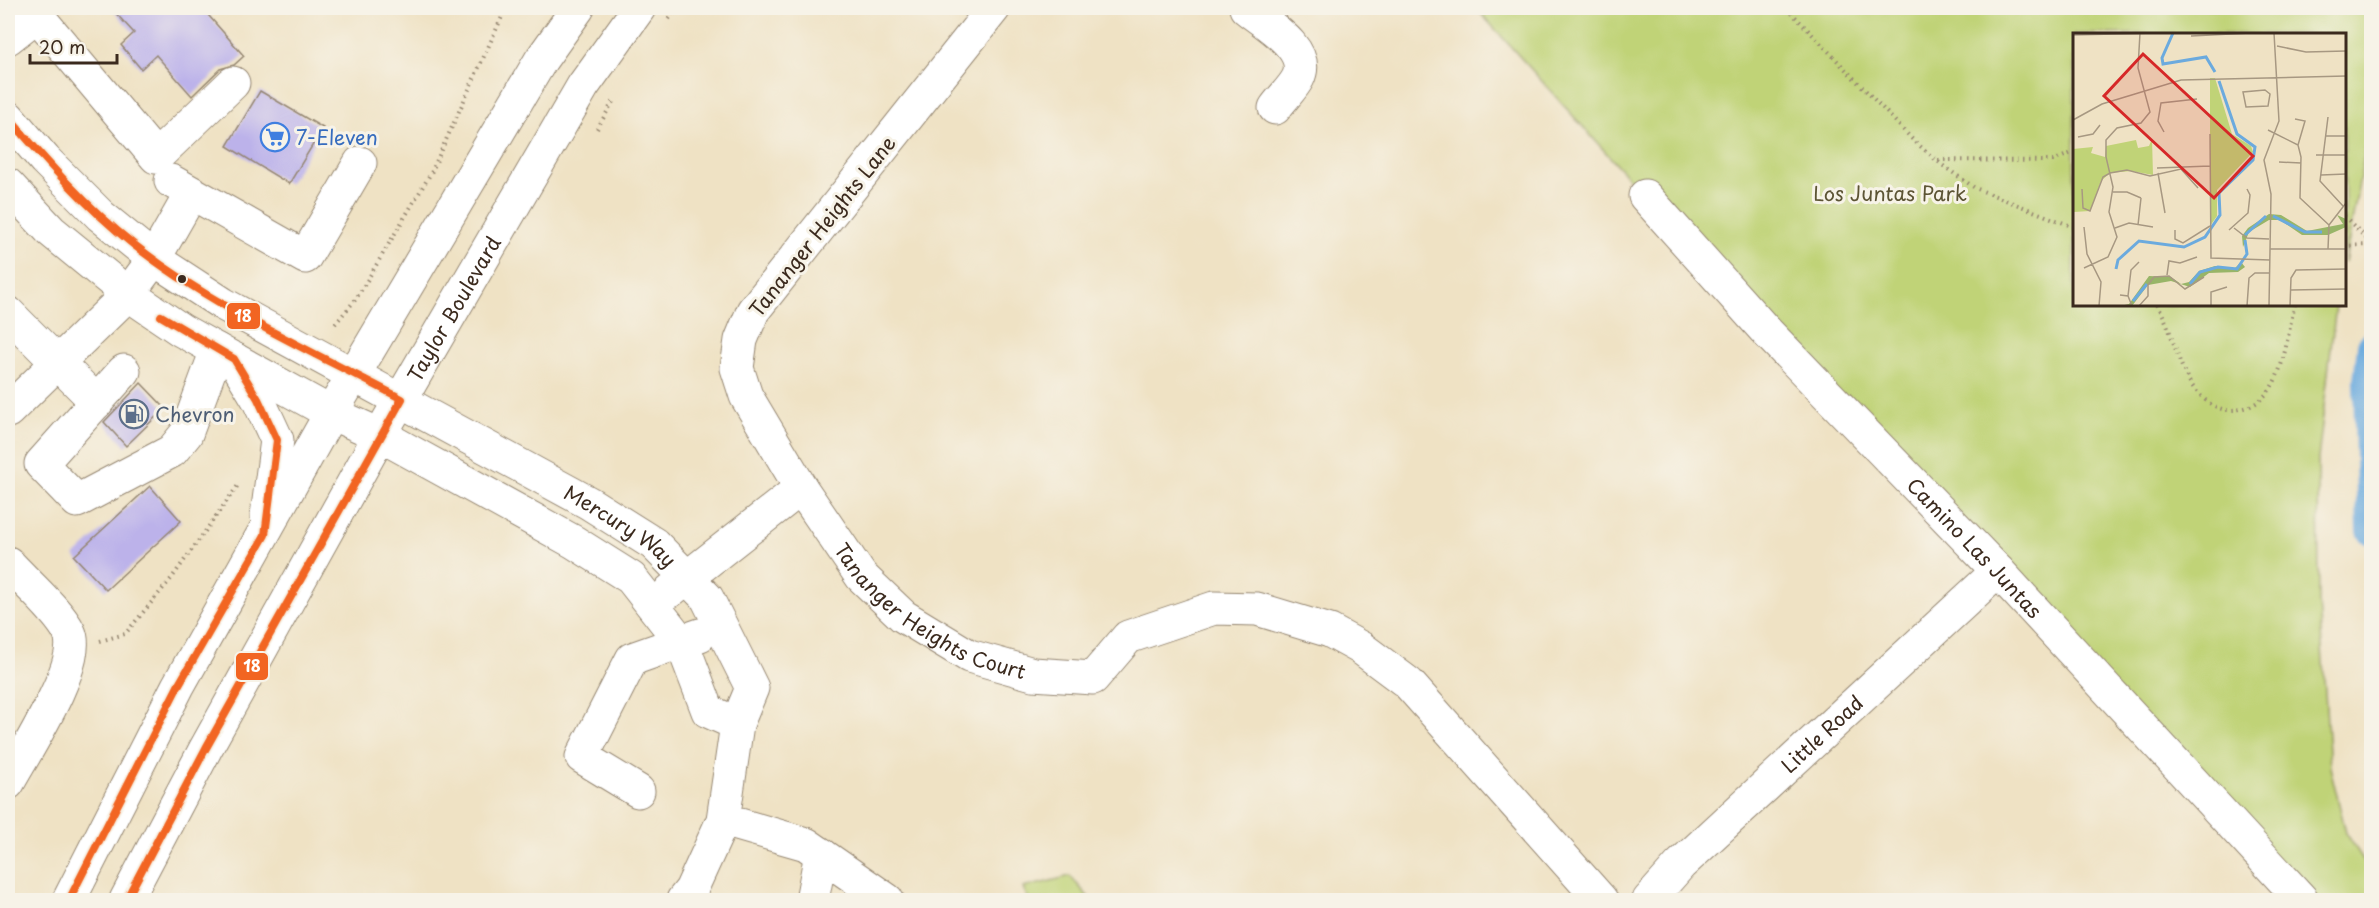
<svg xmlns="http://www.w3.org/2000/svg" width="2379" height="908" font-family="'Playpen Sans',sans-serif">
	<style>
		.green { fill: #c0d377; stroke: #7e7e4a; stroke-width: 1.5 }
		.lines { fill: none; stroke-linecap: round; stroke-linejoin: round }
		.canal { stroke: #6baade; stroke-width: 30 }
		.building { fill: #bcb2ea }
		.minor-casing { stroke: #958671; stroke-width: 35 }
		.major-casing { stroke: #958671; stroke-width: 35 }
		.path { stroke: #958671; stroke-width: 4; stroke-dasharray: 1.5 4.5; stroke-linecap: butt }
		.minor { stroke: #fff; stroke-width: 33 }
		.major { stroke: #fff; stroke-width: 33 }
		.bus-1-casing { stroke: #f7f3e8; stroke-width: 12 }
		.bus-1 { stroke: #f26522; stroke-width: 8 }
		.bus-dot { fill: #3b2a1e; stroke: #f7f3e8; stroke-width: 2 }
		.labels { text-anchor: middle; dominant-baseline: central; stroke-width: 6; stroke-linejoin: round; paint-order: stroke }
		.shop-label { font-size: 20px; fill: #366cbe; stroke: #f7f3e8; text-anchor: start }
		.park-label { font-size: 20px; fill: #5c5434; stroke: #f7f3e8 }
		.street-label { font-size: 20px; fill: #3b2a1e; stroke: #f7f3e8 }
		.service-label { font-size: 20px; fill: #4e5e75; stroke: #f7f3e8; text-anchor: start }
		.inset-river { fill: none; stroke: #6baade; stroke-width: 3 }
		.inset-road { fill: none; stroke: #a79882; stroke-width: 1.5 }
		.view { fill: #d62828; fill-opacity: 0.15; stroke: #d62828; stroke-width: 3 }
		.inset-edge { fill: none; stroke: #3b2a1e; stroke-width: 3 }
		.line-badge { stroke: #f7f3e8; stroke-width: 2 }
		.badge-label { font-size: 16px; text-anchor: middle; font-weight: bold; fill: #fff }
	</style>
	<rect width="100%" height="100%" fill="#f7f3e8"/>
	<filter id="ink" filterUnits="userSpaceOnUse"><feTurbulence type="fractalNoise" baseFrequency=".0167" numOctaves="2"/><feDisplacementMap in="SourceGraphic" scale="12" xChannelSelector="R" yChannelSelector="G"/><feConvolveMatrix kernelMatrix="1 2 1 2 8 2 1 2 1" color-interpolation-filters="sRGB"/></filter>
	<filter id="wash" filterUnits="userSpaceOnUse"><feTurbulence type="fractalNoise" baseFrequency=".008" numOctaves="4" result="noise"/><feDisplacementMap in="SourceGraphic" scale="24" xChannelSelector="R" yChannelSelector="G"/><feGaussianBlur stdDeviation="1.35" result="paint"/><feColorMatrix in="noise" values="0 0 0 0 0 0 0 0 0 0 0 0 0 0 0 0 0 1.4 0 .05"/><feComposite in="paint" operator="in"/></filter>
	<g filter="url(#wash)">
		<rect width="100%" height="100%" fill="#efe2c4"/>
		<!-- green -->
		<path class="green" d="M1476 8H2368L2372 16 2371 116 2345 262 2344 34H2074V304L2336 305 2318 459 2319 602 2330 767 2346 833 2371 872V900H2302L1645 196Z
			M1070 876 1091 900H1029L1023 888Z"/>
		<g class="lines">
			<!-- canal -->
			<path class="canal" d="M2372 346 2368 382 2372 530"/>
		</g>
		<g id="blocks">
			<!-- building -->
			<path class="building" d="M111 8H202L244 56 234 65 220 69 192 96 156 55 141 69 121 45 134 33Z
				M260 91 323 128 289 184 227 146Z
				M141 383 165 408 126 446 104 422Z
				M150 486 181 521 106 590 74 556Z"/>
		</g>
	</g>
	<g filter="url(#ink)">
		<use href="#blocks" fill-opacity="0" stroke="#958671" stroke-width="1.5"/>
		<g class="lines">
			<!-- minor casing -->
			<g class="minor-casing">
				<g id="minor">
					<path d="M31 8 156 157 233 83"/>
					<path id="s1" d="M994 8 753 311 741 340 737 368 746 396 801 488 861 576 903 616 969 656 1033 674 1093 678 1128 637 1214 608 1257 609 1330 631 1361 648 1408 683 1601 900"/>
					<path d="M1246 8C1264 23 1312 49 1298 78 1293 88 1282 98 1275 108"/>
					<path d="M8 38 37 15"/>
					<path id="s2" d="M8 117 45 160 101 216 154 259 223 304 589 503 654 544 707 598 752 688 737 724 723 820 691 890 683 900"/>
					<path d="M171 181 305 257 360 163"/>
					<path d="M8 185 51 231 128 294 181 330 331 413 380 435 574 542 631 578 682 643 708 711 737 724"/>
					<path id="s3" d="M1645 196 1766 331 1998 571 2302 900"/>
					<path d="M8 313 97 402"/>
					<path d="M124 371 41 464 77 501 172 451 186 434 217 350"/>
					<path d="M8 411 128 294 154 259 191 194"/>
					<path d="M8 563C24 581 59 611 69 632 84 662 23 755 8 783"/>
					<path d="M670 591 801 488"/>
					<path d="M638 791 582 757 632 659 700 635"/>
					<path d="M723 820 806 844 887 900"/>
					<path d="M812 900 821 854"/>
					<path id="s4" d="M1649 900 1680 865 1998 571"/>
				</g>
			</g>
			<!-- major casing -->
			<g class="major-casing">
				<g id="major">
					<path d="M234 359 258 399 277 440 267 516"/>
					<path d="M69 900 178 686 331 413 541 60 578 8"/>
					<path id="s5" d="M126 900 206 748 380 435 583 86 639 8"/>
				</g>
			</g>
			<!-- path -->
			<path class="path" d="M1787 8 1912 139 1942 165 1975 188 2074 227
				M669 19 677 8
				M597 129 614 100
				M1938 160 2053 161 2074 152
				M2344 216 2372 244
				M2344 246 2372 245
				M2157 304C2172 328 2175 357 2189 381 2197 394 2212 409 2228 410 2284 411 2284 345 2295 304
				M335 324 356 299 431 173 506 8
				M100 641 125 634 171 579 239 484"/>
			<!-- minor -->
			<use href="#minor" class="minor"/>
			<!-- major -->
			<use href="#major" class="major"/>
			<!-- bus-1 casing -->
			<g class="bus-1-casing">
				<path id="bus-1" d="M8 117C47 162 86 207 133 244 214 308 312 351 402 399L206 748 126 900
					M69 900 178 686 265 535 277 440 258 399 234 359 161 316"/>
			</g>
			<!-- bus-1 -->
			<use href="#bus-1" class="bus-1"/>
		</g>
	</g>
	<!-- icons -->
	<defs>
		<g id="supermarket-ring" transform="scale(1.5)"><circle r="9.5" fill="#f7f3e8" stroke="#3f7fe0" stroke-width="1.5"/><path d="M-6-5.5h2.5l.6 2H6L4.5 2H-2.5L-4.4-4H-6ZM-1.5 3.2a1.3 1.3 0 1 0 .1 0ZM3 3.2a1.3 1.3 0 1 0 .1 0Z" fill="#3f7fe0"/></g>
		<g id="fuel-ring" transform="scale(1.5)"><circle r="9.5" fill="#f7f3e8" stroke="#5c6f8a" stroke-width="1.5"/><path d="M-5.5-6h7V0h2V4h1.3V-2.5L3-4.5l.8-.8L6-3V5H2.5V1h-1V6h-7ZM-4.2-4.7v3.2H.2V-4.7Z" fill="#5c6f8a"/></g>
	</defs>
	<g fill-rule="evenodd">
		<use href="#supermarket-ring" x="275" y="137"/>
		<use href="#fuel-ring" x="134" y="414"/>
	</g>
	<!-- markers -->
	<circle class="bus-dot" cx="182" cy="279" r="5"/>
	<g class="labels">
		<!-- shop labels -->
		<g class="shop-label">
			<text x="296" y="137">7-Eleven</text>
		</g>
		<!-- park labels -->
		<g class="park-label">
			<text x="1890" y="193">Los Juntas Park</text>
		</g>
		<!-- street labels -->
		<g class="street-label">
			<text transform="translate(822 226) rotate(-52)">Tananger Heights Lane</text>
			<text stroke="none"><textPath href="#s5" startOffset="676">Taylor Boulevard</textPath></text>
			<text stroke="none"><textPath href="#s2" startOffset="742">Mercury Way</textPath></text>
			<text stroke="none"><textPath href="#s3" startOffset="482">Camino Las Juntas</textPath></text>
			<text stroke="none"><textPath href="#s1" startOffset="768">Tananger Heights Court</textPath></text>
			<text stroke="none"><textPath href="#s4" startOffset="240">Little Road</textPath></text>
		</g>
		<!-- service labels -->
		<g class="service-label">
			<text x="155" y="414">Chevron</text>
		</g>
	</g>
	<!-- overview -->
	<g transform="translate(2073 33)">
		<rect width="273" height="273" fill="#efe2c4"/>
		<path d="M137 45H142L159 101 178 113 180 119 144 157V183L137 193ZM79 106 80 142 58 138 37 140 28 148 17 178 1 179 0 116 20 114 18 120 32 124 33 113 63 107 65 115 76 113Z" fill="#c0d377"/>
		<path d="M196 181 208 182 234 198 270 191 264 182 273 186V194L255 202H229L207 187H196L176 199 170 214 169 203 175 195ZM168 229 172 234 165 239 136 240 117 254 98 248 75 252 59 273H47L56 271 76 243 98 244 108 251 116 249 126 238 142 233 161 236Z" fill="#98b568"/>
		<path class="inset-river" d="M100 0 89 25 90 31 133 24 142 39M200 183 232 199H249M172 202 193 183M43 236 45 227 66 208 111 214 132 204 147 182 146 160 180 127 182 114 164 101 146 48M117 251 127 239 145 234 164 236 174 221 172 207M60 268 74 251"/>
		<path class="inset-road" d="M0 2 84 0M118 3 178 0M204 13 233 19 273 18M192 57 197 61 195 73 173 74 170 59ZM255 84 247 148 270 173M222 86 232 88 225 112M0 87 29 71 108 47 273 43M195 97 225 112 228 124 227 165 256 192M91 99 85 88 88 70 124 66M137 101 138 225 197 227M252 103H273M5 104 20 101 27 92M243 122H273M206 129 228 130M84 135 137 133M85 140 92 180M248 142 273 141M9 156 10 175 17 178 30 144 37 140 54 137 77 143 108 136 125 155M40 159H54L68 165M65 192 68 165M11 194 14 221 28 249 26 273M42 195 56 190 80 194M161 195 174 205 196 206M102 197V206L110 210 137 193M156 197 175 180 177 162 174 156M197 216H273M255 216 256 192 273 170M11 235 35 224 44 204 36 179 40 154 33 124V107L44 95 68 90 77 79 65 35 67 0M94 242 96 228 107 230 124 224M218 257 273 256M47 262 55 263 59 273M55 263 58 237 66 229M66 273 75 263V252L81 244 96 243 112 256 131 244M138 273V259L154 254M174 273 176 245 182 240H196M196 273 198 161 191 127 206 88 201 0M217 273 218 245 223 237 273 236"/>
		<path class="view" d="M70 21 180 123 141 165 31 63Z"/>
		<rect width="273" height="273" class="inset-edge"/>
	</g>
	<g class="line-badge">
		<rect x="226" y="302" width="35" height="28" rx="6" fill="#f26522"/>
		<rect x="235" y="652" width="34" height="29" rx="6" fill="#f26522"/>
	</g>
	<g class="badge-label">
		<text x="243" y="322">18</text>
		<text x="252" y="672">18</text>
	</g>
	<!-- margin -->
	<rect width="2379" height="908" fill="none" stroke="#f7f3e8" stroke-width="30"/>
	<!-- scale -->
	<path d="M30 54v9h87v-9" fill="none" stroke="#3b2a1e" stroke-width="3"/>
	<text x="39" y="54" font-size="18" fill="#3b2a1e" stroke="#f7f3e8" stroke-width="4.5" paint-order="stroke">20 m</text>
</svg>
